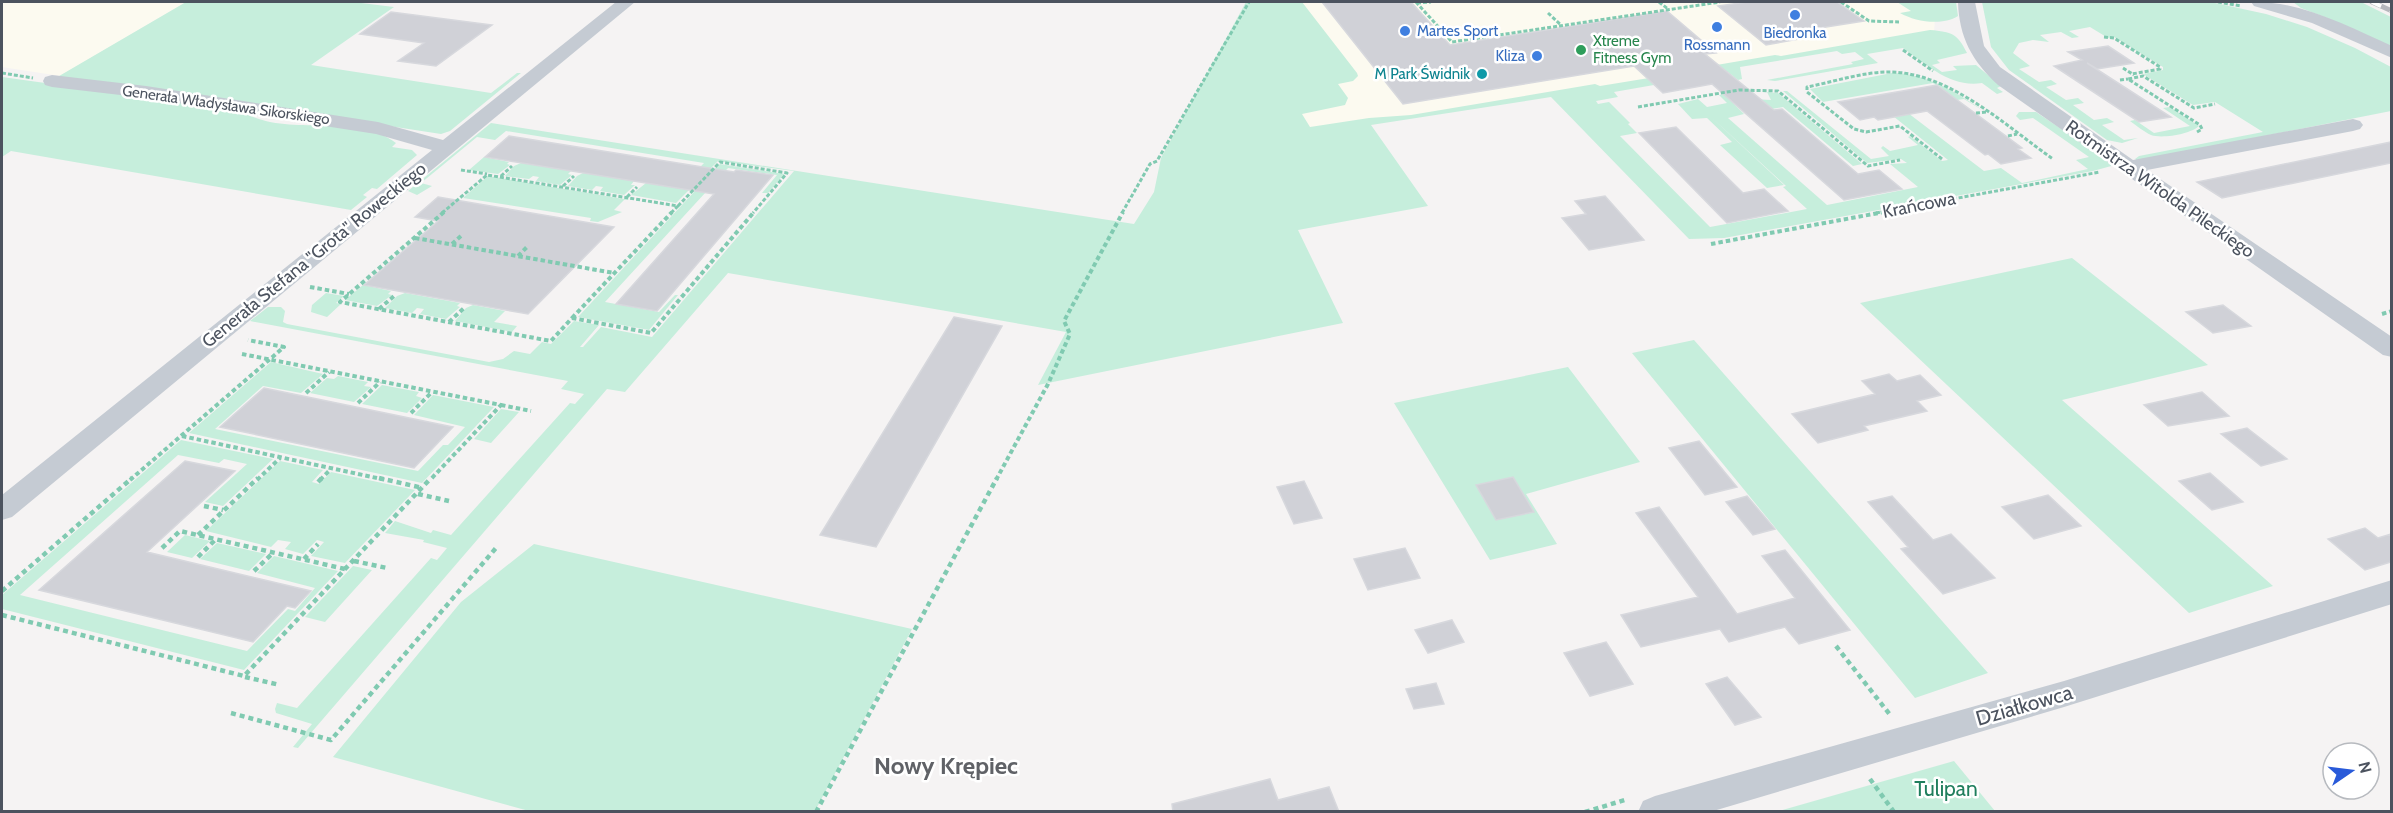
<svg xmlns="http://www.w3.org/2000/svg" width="2393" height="813" font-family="Cabin,sans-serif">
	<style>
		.commercial { fill: #fcfaf0 }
		.green { fill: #c6eedc }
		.building { fill: #d0d1d7; stroke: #d7d8dd; stroke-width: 1.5 }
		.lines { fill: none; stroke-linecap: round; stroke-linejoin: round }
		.path-far2 { stroke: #80cab1; stroke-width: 3; stroke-dasharray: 4 2; stroke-linecap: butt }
		.path-far1 { stroke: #80cab1; stroke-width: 4; stroke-dasharray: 4.5 3; stroke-linecap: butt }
		.path { stroke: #80cab1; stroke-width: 4.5; stroke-dasharray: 5 4; stroke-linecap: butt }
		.minor { fill: #c5cbd3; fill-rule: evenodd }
		.rail-casing { stroke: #b5b7bc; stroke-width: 5 }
		.rail { stroke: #fff; stroke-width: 4; stroke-dasharray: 10; stroke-linecap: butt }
		.shop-dot { fill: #3f7fe0; stroke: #fff; stroke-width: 2 }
		.leisure-dot { fill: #2e9e5b; stroke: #fff; stroke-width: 2 }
		.culture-dot { fill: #0f9aa8; stroke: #fff; stroke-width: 2 }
		.labels { text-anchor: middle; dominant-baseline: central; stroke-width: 5; stroke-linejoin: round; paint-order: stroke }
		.far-shop-label { font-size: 15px; fill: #366cbe; stroke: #fff }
		.far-leisure-label { font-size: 15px; fill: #27864d; stroke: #fff; text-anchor: start }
		.far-culture-label { font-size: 15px; fill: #0d838f; stroke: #fff; text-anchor: end }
		.far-street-label { font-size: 15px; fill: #4c535f; stroke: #fff }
		.street-label { font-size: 18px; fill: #4c535f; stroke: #fff }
		.near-street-label { font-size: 21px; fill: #4c535f; stroke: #fff }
		.near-park-label { font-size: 21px; fill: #1f7e5d; stroke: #fff }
		.near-neighbourhood-label { font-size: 24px; font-weight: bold; fill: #606267; stroke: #fff }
	</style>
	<rect width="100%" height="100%" fill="#f5f3f3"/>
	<!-- commercial -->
	<path class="commercial" d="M2 2H186L60 76 2 67Z
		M1262 2H1936L1934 33 1176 156Z"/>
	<!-- green -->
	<path class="green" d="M186 2H353L394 7 311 65 491 93 517 73H521L450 131 441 134 143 88 54 79Z
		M1246 2H1302L1357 73 1358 76 1353 81 1338 84 1348 98 1345 105 1302 114 1310 127 1369 118 1411 115 1595 84 1600 86 1649 78 1652 76 1775 55 1781 56 1930 30C1952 32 1957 33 1967 53L1937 60 1940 63 1932 65 1942 72 1957 70 1953 66 1976 65 2001 86 1997 88 2003 92 1997 94 1982 83C1951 88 1927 65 1903 48L1867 54 1878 63 1775 81 1767 80 1853 64 1851 62 1864 59 1855 52 1842 54 1837 51 1740 67 1742 79 1738 80 1728 72 1614 92 1618 97 1596 101 1598 104 1609 102 1630 123 1628 124 1637 133 1620 136 1710 227 1807 209 1783 187 1786 186 1710 116 1784 185 1767 188 1720 145 1732 142 1707 118 1692 119 1678 104 1698 99 1707 107 1727 103 1719 95 1724 94 1744 114 1728 118 1827 205 1918 187 1890 164 1907 163 1901 159 1867 163 1783 91H1787L1871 159 1889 156 1881 148 1883 146 1890 151 1918 145 1908 137 1910 136 1942 161 1948 160 1893 116 1908 113 1984 171 2001 168 2022 183 2088 169 2076 160 2089 157 2033 118 2020 120 2016 116 2019 112H2036L2115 165 2093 171 1724 238 1689 239 1551 97 1371 125 1428 206 1298 230 1343 323 1038 385 1066 332 728 273 625 392 607 389 298 748 293 747 312 724 276 713 275 709 277 703 297 708 431 558 437 560 447 548 423 542 424 540 385 533 395 521 431 533 433 530 451 535 570 403 575 404 584 394 561 389 568 381 250 321 268 307H281L285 311 283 322 287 324 489 362 503 359 514 351 530 354 542 342 551 344 574 321 599 325 580 347H583L601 327 652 337 794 171 718 161 676 203 631 195 646 183 680 188 704 163 506 131 495 140 477 137 421 183 432 186 417 195 408 191 491 123 1134 224 1154 192 1161 158Z
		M1897 2H1956L1958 16C1942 26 1916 22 1900 13L1911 11Z
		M1982 2 2215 3 2266 14 2307 27 2355 48 2391 67V111L2138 161 2135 159 2139 156 2263 132 2215 102 2193 105 2143 74 2163 70V67L2114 37 2108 38 2090 27 2069 31 2079 37 2072 38 2061 32 2040 35 2049 42 2033 40 2019 43 2013 53 2030 66 2019 69 2039 82 2051 80 2057 84 2046 87 2066 100 2078 98 2084 103 2073 105 2094 120 2107 118 2114 122 2102 125 2124 140 2138 138 2122 143 2107 140 2009 70 1991 47Z
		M2293 2H2361L2391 17V49L2327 18 2301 8Z
		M1892 73C1925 73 1957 92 1982 110L1964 99 1957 100 1933 83 1823 102 1810 89Z
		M2 77 240 110C285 140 352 110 396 143L392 147 412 150 417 155 377 189 372 188 363 195 367 197 351 210 11 151 2 157Z
		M1767 92 1778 93 1862 164 1853 166 1783 107 1766 110 1752 99 1771 100Z
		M2170 107 2199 126C2191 134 2162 139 2151 135 2144 132 2136 125 2130 121L2135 120 2154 133 2190 126 2163 108Z
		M484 157 509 162 507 164 510 165 498 174 469 170Z
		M521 163 571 171 568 174 572 175 560 185 536 181 539 177 533 176 529 179 505 176 514 166Z
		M720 164 784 174 768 193H762L777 175 728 168 605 302 659 312 675 295H678L649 330 578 317Z
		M583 173 634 181 631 185H635L624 195 600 191 603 187 596 186 592 190 568 186 577 176Z
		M488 176 630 200H624L614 210 622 212 598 222 590 221 591 218 463 198Z
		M2072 258 2208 365 2062 400 2273 586 2189 613 1860 303Z
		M363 285 391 291 388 294 392 295 377 306 345 300Z
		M326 293 344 296 336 303 341 304 327 317 311 312 312 305Z
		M405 293 460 303 457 306 460 307 446 319 420 314 424 309 417 308 412 313 385 308 397 296Z
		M473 305 505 311 494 322 517 326 512 332 455 321 466 308Z
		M1694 340 1988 673 1915 698 1632 353Z
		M271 362 323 374 301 393 263 386 215 429 418 471 443 445H448L465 427 414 415 433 395 494 407 422 483 189 433Z
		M1568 367 1640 462 1526 494 1557 544 1490 560 1394 403Z
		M338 376 368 382 364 386 371 387 354 402 310 393 327 378 334 379Z
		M382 385 419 392 416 396 422 398 407 413 362 404Z
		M501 409 519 412 491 443 474 439Z
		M181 440 273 459 223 506 205 502 247 464 224 459 219 463 178 455 20 595 247 651 288 609 295 611 315 588 257 573 274 556 338 571 244 670 2 609V595Z
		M280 461 323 470 312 482 319 484 331 472 415 490 345 563 311 556 324 542 317 540 303 554 285 549 291 542 278 540 271 547 206 531Z
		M185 535 210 541 192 558 167 552Z
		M217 543 266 554 249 571 200 559Z
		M534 544 912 629 815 811H529L333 757 461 602Z
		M353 566 372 570 325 622 305 617Z
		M1954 761 1995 811H1779Z"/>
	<!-- building -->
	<path class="building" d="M1322 2H1411L1450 45 1667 11 1716 53 1705 54 1774 110 1782 109 1858 174 1879 170 1902 189 1844 200 1712 84 1663 93 1634 66 1403 104Z
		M1747 2H1837L1864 21 1807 30 1815 36 1766 45 1718 6Z
		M391 12 492 25 436 66 398 61 424 43 360 34Z
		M2108 46 2134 63 2097 69 2087 63 2171 117 2139 122 2054 66 2082 60 2068 52Z
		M1937 85 2022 148 2018 149 2031 158 2001 164 1988 154 1985 155 1927 111 1878 120 1874 117 1860 120 1838 102Z
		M1676 127 1743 193 1764 189 1788 211 1727 223 1639 133Z
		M509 136 734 172 736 170 773 175 657 311 616 304 714 194 485 157Z
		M2391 142V163L2222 198 2197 182Z
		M1605 196 1644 240 1589 250 1562 218 1586 214 1575 201Z
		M438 197 614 227 528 314 364 285 438 221 415 217Z
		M2223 305 2251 326 2213 333 2186 312Z
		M954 317 1002 326 876 547 820 535Z
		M1889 374 1897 381 1920 375 1941 395 1917 401 1927 411 1864 426 1868 430 1818 443 1792 414 1875 394 1862 381Z
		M264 388 453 427 414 468 220 427Z
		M2202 392 2229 416 2168 426 2144 405Z
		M2247 428 2287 459 2261 466 2221 434Z
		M1699 441 1737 487 1705 495 1669 448Z
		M185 461 235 471 147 552 311 591 295 608 287 606 253 642 39 590Z
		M2210 473 2243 502 2212 510 2179 481Z
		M1513 477 1534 512 1496 520 1476 485Z
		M1304 481 1322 518 1294 524 1277 487Z
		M2048 495 2081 526 2034 539 2002 507Z
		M1747 496 1775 529 1753 535 1726 502Z
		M1892 496 1933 540 1951 534 1995 578 1943 594 1901 549 1908 547 1868 502Z
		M1659 507 1737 614 1795 598 1762 556 1785 550 1850 630 1799 644 1785 627 1729 642 1720 629 1641 647 1621 615 1698 597 1636 513Z
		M2365 528 2378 538 2391 534V562L2365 570 2328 539Z
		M1405 548 1420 578 1368 590 1354 559Z
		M1452 620 1464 642 1428 653 1415 630Z
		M1606 642 1633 684 1590 696 1564 653Z
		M1727 677 1761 717 1735 725 1706 684Z
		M1436 683 1444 704 1414 709 1406 689Z
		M1270 779 1278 800 1329 787 1339 812H1173L1172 804Z"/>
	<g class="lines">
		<!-- path-far2 -->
		<path class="path-far2" d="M1416 2 1452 42 1720 2
			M1659 2 1668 9
			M1841 2 1869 21 1899 22
			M2218 2 2241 6
			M1417 3 1431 2
			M1548 13 1561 25
			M2104 37 2114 38 2160 67V69L2132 74
			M1903 50 1933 71
			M2123 68 2134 75
			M2 73 33 78
			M2120 80 2128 79
			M1638 107 1739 90 1778 91 1868 166 1900 160
			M1976 113 1987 112
			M2197 132 2202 129 2200 125 2128 79 2143 76 2194 108 2215 104
			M2008 136 2017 134
			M1942 159 1900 126 1866 132 1854 129 1807 92V87C1833 82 1862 72 1889 72 1949 72 2006 126 2053 159
			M461 170 487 174
			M501 176 512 166
			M563 186 574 176
			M627 197 637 187
			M678 206 720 162 787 173 753 213
			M442 213 487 175 678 206
			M671 213 678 206
			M1122 213 1150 164 1157 161 1249 2
			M1876 213 2100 172"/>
		<!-- path-far1 -->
		<path class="path-far1" d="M444 212 340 302 551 341 572 318
			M415 238 614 273
			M452 244 462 235
			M1711 244 1884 212
			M518 256 527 247
			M310 287 349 294
			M379 309 394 296
			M2382 314 2392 311
			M572 318 651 333 754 212
			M572 318 672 212
			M449 322 464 308
			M242 354 501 405 430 480
			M306 393 329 372
			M358 403 380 382
			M501 405 531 411
			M411 413 432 392
			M182 436 386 480
			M130 480 284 347 248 340
			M257 480 280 458
			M320 480 331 469
			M996 480 1048 384 1070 334 1064 321 1123 212"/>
		<!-- path -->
		<path class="path" d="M379 478 423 488
			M318 482 322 478
			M418 494 449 501
			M204 506 223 510
			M198 535 258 478
			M162 548 180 531 345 569
			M198 557 215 540
			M304 559 318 544
			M354 561 387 568
			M254 571 273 553
			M2 591 132 478
			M2 615 244 676 431 478
			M1836 646 1891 716
			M245 677 280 685
			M231 713 331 740 496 548
			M1870 779 1894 812
			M816 812 997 478
			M1585 812 1628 799"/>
		<!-- minor -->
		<path class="minor" d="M616 2H635L12 517 2 520V495L432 150 376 134 146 98 52 87 45 85 43 81 45 77 52 75 146 86 378 122 443 140Z
			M1958 2H1975L1984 46 2000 67 2133 160 2353 119 2360 121 2363 125 2360 129 2353 131 2147 170 2392 337V357L2383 355 1998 85C1972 61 1959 37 1958 2Z
			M2251 2C2299 0 2349 27 2392 46V58L2312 23 2254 6Z
			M2392 580V604L2064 707 1710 812H1638L1643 801 1655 796 2064 681Z"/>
		<!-- rail casing -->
		<g class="rail-casing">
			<path id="rail" d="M2372 2 2392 11"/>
		</g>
		<!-- rail -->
		<use href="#rail" class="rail"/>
	</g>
	<!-- markers -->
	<g class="shop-dot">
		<circle cx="1795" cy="15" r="6"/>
		<circle cx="1717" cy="27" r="6"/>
		<circle cx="1405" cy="31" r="6"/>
		<circle cx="1537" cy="56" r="6"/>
	</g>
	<circle class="leisure-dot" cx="1581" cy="50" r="6"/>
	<circle class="culture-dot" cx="1482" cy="74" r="6"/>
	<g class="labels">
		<!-- far-shop labels -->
		<g class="far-shop-label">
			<text x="1417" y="31" text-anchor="start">Martes Sport</text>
			<text x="1795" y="33">Biedronka</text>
			<text x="1717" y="45">Rossmann</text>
			<text x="1525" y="56" text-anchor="end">Kliza</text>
		</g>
		<!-- far-leisure labels -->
		<g class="far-leisure-label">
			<text x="1593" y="41">Xtreme<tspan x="1593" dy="17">Fitness Gym</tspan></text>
		</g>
		<!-- far-culture labels -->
		<g class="far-culture-label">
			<text x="1470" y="74">M Park Świdnik</text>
		</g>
		<!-- far-street labels -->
		<g class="far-street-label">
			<text transform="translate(226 105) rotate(8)">Generała Władysława Sikorskiego</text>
		</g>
		<!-- street labels -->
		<g class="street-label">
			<text transform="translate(2160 189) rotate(35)">Rotmistrza Witolda Pileckiego</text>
			<text transform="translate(1919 205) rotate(-11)">Krańcowa</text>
			<text transform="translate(314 255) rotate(-39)">Generała Stefana "Grota" Roweckiego</text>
		</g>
		<!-- near-street labels -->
		<g class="near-street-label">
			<text transform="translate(2024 705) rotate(-16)">Działkowca</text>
		</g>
		<!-- near-park labels -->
		<g class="near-park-label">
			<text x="1946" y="788">Tulipan</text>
		</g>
		<!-- near-neighbourhood labels -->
		<g class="near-neighbourhood-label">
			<text x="946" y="765">Nowy Krępiec</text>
		</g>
	</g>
	<!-- border -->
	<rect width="2393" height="813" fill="none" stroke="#4c535f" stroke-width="6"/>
	<!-- north arrow -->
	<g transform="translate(2351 771) rotate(76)"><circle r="28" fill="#ffffff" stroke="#b7babf" stroke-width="1.5"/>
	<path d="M0-4.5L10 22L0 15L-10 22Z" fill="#295ad9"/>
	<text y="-9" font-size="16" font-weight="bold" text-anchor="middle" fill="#4c535f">N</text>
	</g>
</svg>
